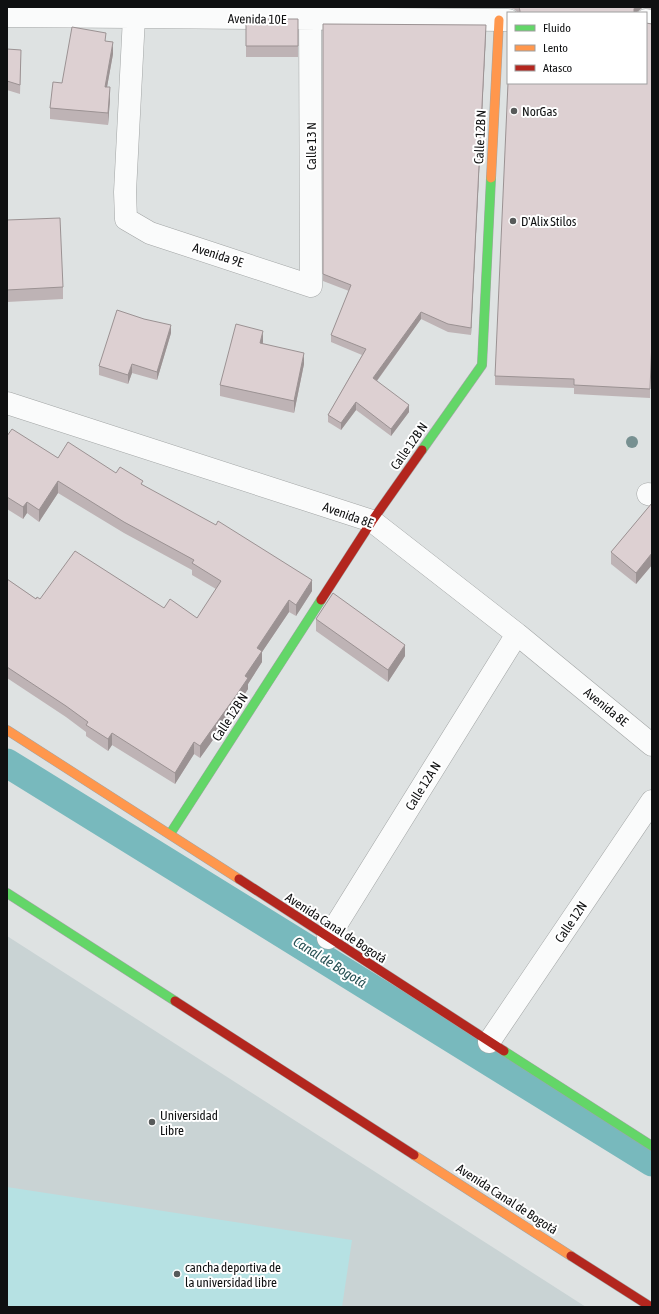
<svg xmlns="http://www.w3.org/2000/svg" width="659" height="1314" font-family="'Asap Condensed',sans-serif">
	<style>
		.built { fill: #c9d3d4 }
		.garden { fill: #b6e1e3 }
		.lines { fill: none; stroke-linecap: round; stroke-linejoin: round }
		.canal { stroke: #78b9bd; stroke-width: 29 }
		.street-casing { stroke: #a2a5a5; stroke-width: 23 }
		.fast-casing { stroke: #a2a5a5; stroke-width: 10 }
		.slow-casing { stroke: #a2a5a5; stroke-width: 10 }
		.jam-casing { stroke: #a2a5a5; stroke-width: 10 }
		.street { stroke: #fafbfb; stroke-width: 22 }
		.fast { stroke: #63d668; stroke-width: 9 }
		.slow { stroke: #ff974d; stroke-width: 9 }
		.jam { stroke: #b3261e; stroke-width: 9 }
		.tree { fill: #779091 }
		.wall { fill: #beb3b5 }
		.shaded-wall { fill: #9b9293 }
		.building { fill: #ddd0d2; stroke: #9b9293 }
		.poi-dot { fill: #575a5a; stroke: #fff; stroke-width: 1.5 }
		.labels { text-anchor: middle; dominant-baseline: central; stroke-width: 4; stroke-linejoin: round; paint-order: stroke }
		.street-label { font-size: 13px; fill: #0f1011; stroke: #fff }
		.poi-label { font-size: 13px; fill: #0f1011; stroke: #fff; text-anchor: start }
		.water-label { font-size: 14px; font-style: italic; fill: #275154; stroke: #fff }
	</style>
	<rect width="100%" height="100%" fill="#dee2e2"/>
	<!-- built -->
	<path class="built" d="M7 936 586 1307H7Z"/>
	<!-- garden -->
	<path class="garden" d="M7 1187 352 1240 342 1307H7Z"/>
	<g class="lines">
		<!-- canal -->
		<path class="canal" d="M7 763 652 1162"/>
		<!-- street casing -->
		<g class="street-casing">
			<path id="street" d="M7 16 508 20
				M134 17 125 192 126 219 150 233 311 286 310 7
				M646 20 652 21
				M7 403 372 521 517 634 652 745
				M648 494 652 495
				M328 938 517 634
				M489 1042 652 801"/>
		</g>
		<!-- fast casing -->
		<g class="fast-casing">
			<path id="fast" d="M422 450 482 365 491 178
				M170 834 321 600
				M7 893 175 1001
				M504 1051 652 1146"/>
		</g>
		<!-- slow casing -->
		<g class="slow-casing">
			<path id="slow" d="M491 178 499 20
				M7 730 239 879
				M414 1155 571 1256"/>
		</g>
		<!-- jam casing -->
		<g class="jam-casing">
			<path id="jam" d="M321 600 372 521 422 450
				M239 879 504 1051
				M175 1001 414 1155
				M571 1256 651 1307"/>
		</g>
		<!-- street -->
		<use href="#street" class="street"/>
		<!-- fast -->
		<use href="#fast" class="fast"/>
		<!-- slow -->
		<use href="#slow" class="slow"/>
		<!-- jam -->
		<use href="#jam" class="jam"/>
	</g>
	<!-- trees -->
	<circle class="tree" cx="632" cy="442" r="6"/>
	<!-- wall -->
	<path class="wall" d="M445 7H652V9L642 8 637 12 636 13H518L514 9 508 8Z
		M246 19H298V57H246Z
		M323 24 486 32 471 335 448 332 421 319 377 381 409 412 391 436 356 410 341 430 328 422V415L362 355 331 342V335L349 291 323 281Z
		M652 24 650 398 574 394V388L495 385V376Z
		M106 42 113 54 107 87 110 99 108 125 50 119V108L62 83Z
		M7 49 21 59 20 94 7 90Z
		M7 220 63 287V299L7 302Z
		M171 333 157 380 132 373 128 384 99 375V366Z
		M263 342V344L304 364 294 413 220 396V385Z
		M7 436 58 458 116 473 143 485 312 591 296 616 289 612 262 652V662L248 684V689L235 709 200 758 194 754 175 784 112 745 108 751 86 736V732L66 717 7 678V579L36 599 164 608 197 618 216 589 192 575V570L124 533 58 493 39 522 27 513 23 519 7 509Z
		M652 503V565L636 584 611 564V552Z
		M316 619 405 656 388 682 316 631Z"/>
	<!-- shaded-wall -->
	<path class="shaded-wall" d="M635 7H642V8L637 12 636 13H634V9Z
		M486 25V32L471 335V328Z
		M113 42V54L105 98V87Z
		M110 87V99L108 125V113Z
		M421 312V319L373 386V378Z
		M171 325V333L157 380V372Z
		M263 331V342L260 355V343Z
		M304 353V364L294 413V401Z
		M132 364V373L128 384V375Z
		M356 402V410L341 430V423Z
		M409 405V412L391 436V429Z
		M58 481V493L39 522V510Z
		M27 502V513L23 519V507Z
		M652 553V565L636 584V573Z
		M312 580V591L296 616V605Z
		M289 600V612L262 652V662L248 684V689L235 709 200 758V746L245 676 257 648Z
		M405 645V656L388 682V670Z
		M112 733V745L108 751V739Z
		M194 742V754L175 784V773Z"/>
	<!-- building -->
	<path class="building" d="M519 7H635L634 9V13H520V11Z
		M246 19H298V46H246Z
		M646 23 652 24V340L650 389 574 385V379L495 376 508 83H646Z
		M323 24 486 25 471 328 448 324 421 312 373 378 409 405 391 429 356 402 341 423 328 415 366 349 331 335 351 285 323 274Z
		M72 27 106 33 105 41 113 42 105 87H110L108 113 50 108 53 82 62 83Z
		M7 49 21 50 20 85 7 81Z
		M60 218 63 287 7 290V220Z
		M117 310 144 319 171 325 157 372 132 364 128 375 99 366Z
		M236 324 263 331 260 343 304 353 294 401 220 385Z
		M12 429 58 458 68 442 116 473 120 467 143 481 141 484 216 525 218 521 312 580 296 605 289 600 257 648 262 651 245 676 248 678 235 697 200 746 194 742 175 773 112 733 108 739 86 725 88 722 66 706 7 667V579L36 599 37 597 40 599 75 551 164 608 170 599 197 618 221 581 192 563 194 560 124 522 58 481 39 510 27 502 23 507 7 497V436Z
		M652 503V553L636 573 611 552Z
		M333 593 405 645 388 670 316 619Z"/>
	<!-- markers -->
	<g class="poi-dot">
		<circle cx="514" cy="111" r="4"/>
		<circle cx="513" cy="221" r="4"/>
		<circle cx="152" cy="1122" r="4"/>
		<circle cx="177" cy="1274" r="4"/>
	</g>
	<g class="labels">
		<!-- street labels -->
		<g class="street-label">
			<text transform="translate(257 19) rotate(1)">Avenida 10E</text>
			<text transform="translate(480 137) rotate(-87)">Calle 12B N</text>
			<text transform="translate(311 146) rotate(-90)">Calle 13 N</text>
			<text transform="translate(218 255) rotate(18)">Avenida 9E</text>
			<text transform="translate(409 446) rotate(-55)">Calle 12B N</text>
			<text transform="translate(348 515) rotate(20)">Avenida 8E</text>
			<text transform="translate(606 707) rotate(39)">Avenida 8E</text>
			<text transform="translate(230 717) rotate(-57)">Calle 12B N</text>
			<text transform="translate(423 786) rotate(-58)">Calle 12A N</text>
			<text transform="translate(571 922) rotate(-56)">Calle 12N</text>
			<text transform="translate(336 928) rotate(33)">Avenida Canal de Bogotá</text>
			<text transform="translate(507 1199) rotate(33)">Avenida Canal de Bogotá</text>
		</g>
		<!-- poi labels -->
		<g class="poi-label">
			<text x="522" y="111">NorGas</text>
			<text x="521" y="221">D'Alix Stilos</text>
			<text x="160" y="1115">Universidad<tspan x="160" dy="15">Libre</tspan></text>
			<text x="185" y="1267">cancha deportiva de<tspan x="185" dy="15">la universidad libre</tspan></text>
		</g>
		<!-- water labels -->
		<g class="water-label">
			<text transform="translate(330 962) rotate(32)">Canal de Bogotá</text>
		</g>
	</g>
	<!-- border -->
	<rect width="659" height="1314" fill="none" stroke="#0f1011" stroke-width="16"/>
	<!-- legend -->
	<rect x="507" y="12" width="140" height="72" fill="#ffffff" stroke="#9f9fa0"/>
	<rect x="515" y="25" width="20" height="6" fill="#63d668" stroke="#9f9fa0"/>
	<text x="543" y="32" font-size="12" fill="#0f1011">Fluido</text>
	<rect x="515" y="45" width="20" height="6" fill="#ff974d" stroke="#9f9fa0"/>
	<text x="543" y="52" font-size="12" fill="#0f1011">Lento</text>
	<rect x="515" y="65" width="20" height="6" fill="#b3261e" stroke="#9f9fa0"/>
	<text x="543" y="72" font-size="12" fill="#0f1011">Atasco</text>
</svg>
